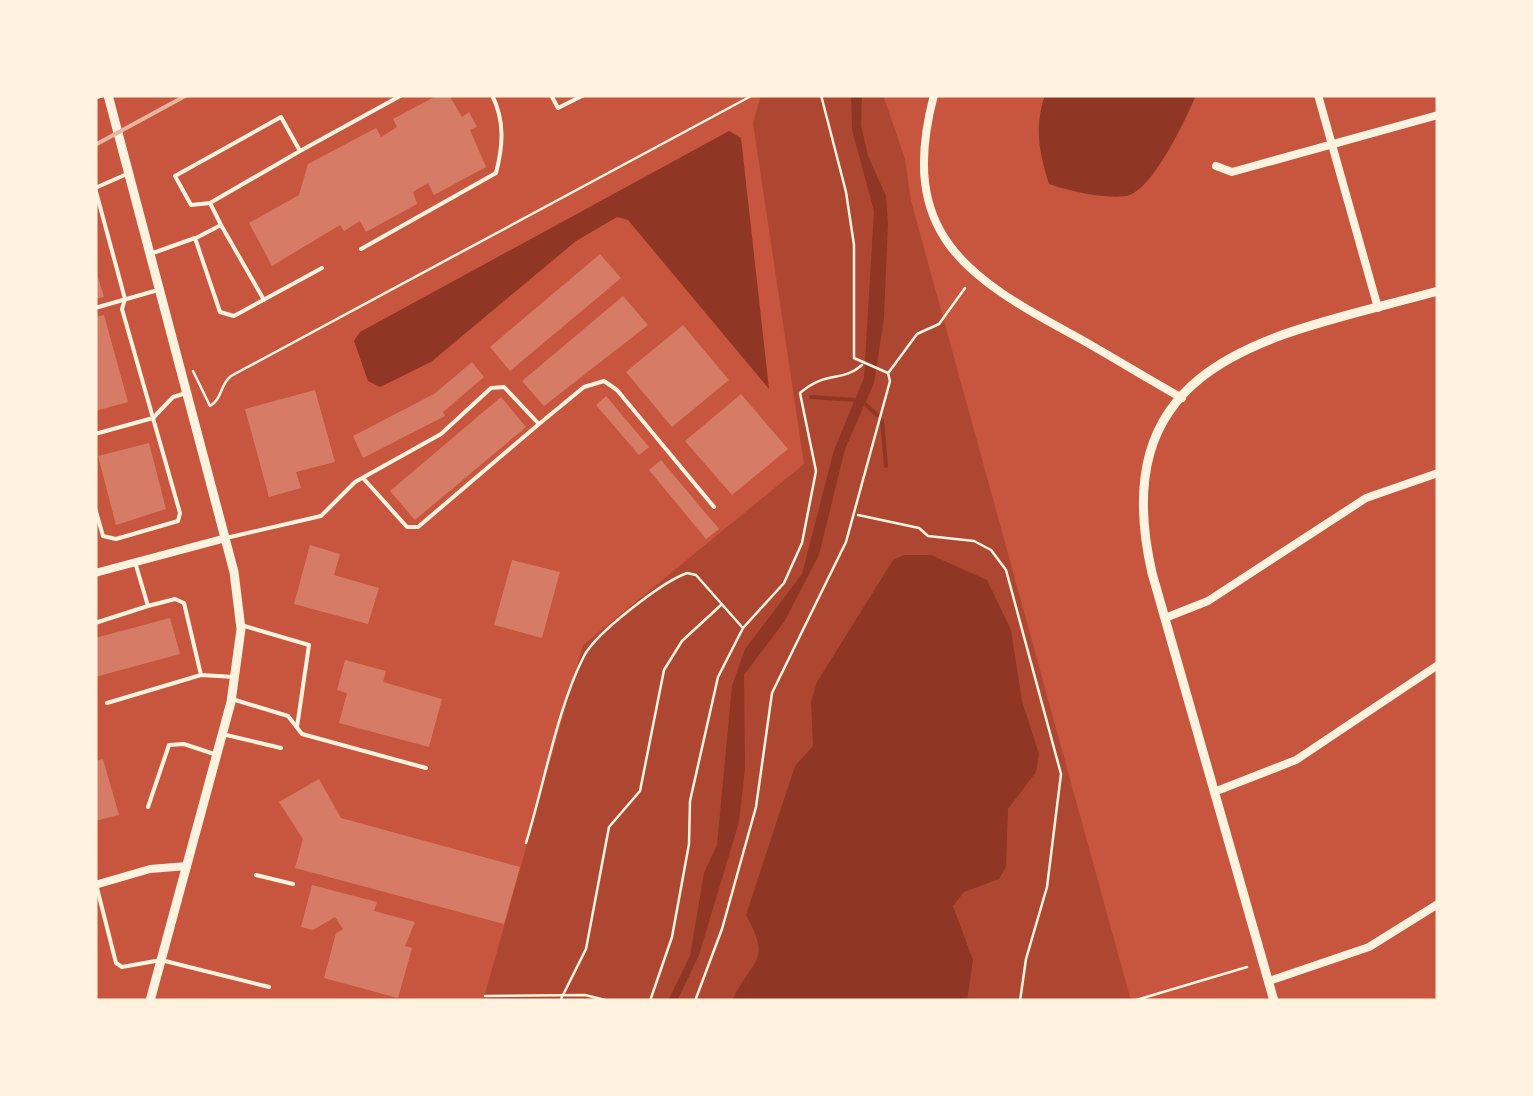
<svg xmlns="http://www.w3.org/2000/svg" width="1533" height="1096" font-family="'PT Sans',sans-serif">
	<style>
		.green { fill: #ae4732 }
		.water { fill: #8f3625 }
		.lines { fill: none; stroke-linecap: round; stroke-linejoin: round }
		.stream { stroke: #8f3625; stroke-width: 4 }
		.building { fill: #d67c66 }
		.path { stroke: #fff3e0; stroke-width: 2.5 }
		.service { stroke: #fff3e0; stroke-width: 4 }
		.minor { stroke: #fff3e0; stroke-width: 8 }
		.tertiary { stroke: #fff3e0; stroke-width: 9 }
		.rail { stroke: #e9b49f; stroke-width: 4 }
	</style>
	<rect width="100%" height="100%" fill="#c8553d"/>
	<!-- green -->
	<path class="green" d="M761 95H883L905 159 911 201 1131 1001H483L583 645 804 464 753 123Z"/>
	<!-- water -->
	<path class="water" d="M851 95H862L861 125 868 156 886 196 888 224 884 318 874 383 845 449 819 555 784 622 744 675 745 769 739 822 699 955 677 1001H668L690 956 704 873 717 845 732 686 745 649 802 574 834 450 864 378 874 211 852 130Z
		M1045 95H1196C1186 119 1152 192 1126 196 1104 199 1069 191 1049 184 1039 152 1034 127 1045 95Z
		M729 131 741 138 769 389 628 220 617 217 576 241 431 362 380 387 368 381 354 341 360 332Z
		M904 555H931L987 580 1011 630 1022 701 1039 754 1036 772 1008 809 1006 867 999 879 964 892 953 906 973 960 967 1001H732C751 959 773 963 746 915L795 766 813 746 811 702 817 682 893 560Z"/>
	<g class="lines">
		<!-- stream -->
		<path class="stream" d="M811 397 856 400
			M864 403 877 415
			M882 421 886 466"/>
	</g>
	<!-- building -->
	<path class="building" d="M438 95H449L462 117 469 112 477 127 470 130 486 167 434 195 428 183 413 192 417 204 366 232 360 221 344 231 340 225 272 266 249 223 299 195 308 164 376 128 381 137 397 127 393 119Z
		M600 254 621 278 510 371 490 347Z
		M95 267 104 297 95 299Z
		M623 296 648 325 544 406 522 381Z
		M104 315 128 402 95 411V317Z
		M683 325 729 380 672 427 626 372Z
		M472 362 484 377 443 412 445 416 363 458 353 436 434 394Z
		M315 390 335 462 296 472 301 488 269 497 245 409Z
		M741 394 788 449 732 495 685 441Z
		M606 396 649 447 639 455 596 405Z
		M501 397 526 427 415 520 390 491Z
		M149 443 166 509 116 525 98 456Z
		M661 460 719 529 706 539 649 470Z
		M310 545 340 554 334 575 379 588 368 624 294 604Z
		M512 560 560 572 542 638 494 625Z
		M170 618 180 654 95 677V638Z
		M345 660 386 671 383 682 442 699 429 747 339 723 347 693 337 690Z
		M103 759 119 815 95 821V761Z
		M319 779 341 818 520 867 504 924 295 868 303 839 279 802Z
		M312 885 377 902 374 911 415 922 405 946 412 948 398 998 324 978 336 933 343 929 335 917 313 930 301 927Z"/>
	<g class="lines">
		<!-- path -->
		<path class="path" d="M193 371 210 406C223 398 219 386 231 376L753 95
			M889 372 917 334 939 324 965 288
			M858 515 919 528 928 536 974 541 991 550 1006 570 1061 774 1047 887 1026 959 1020 1001
			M526 843C544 785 557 709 584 656 596 633 662 582 687 573L696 575 742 627
			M485 996 585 995 609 1001
			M560 1001 586 949 609 827 640 791 664 670 682 641 721 605
			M650 1001 672 937 689 844 690 801 718 677 743 628 784 583 802 543 816 471 800 393C826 370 842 383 862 365
			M695 1001 722 929 756 807 772 693 846 542 890 381 888 373 854 358V245L846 192 821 95
			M1133 1001 1247 967"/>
		<!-- service -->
		<path class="service" d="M551 95 558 108 584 95
			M95 98 103 95
			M95 188 127 174
			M210 203 300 151
			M221 225 210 203 191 205 175 176 281 117 300 151 402 95
			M196 238 221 225 264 300
			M361 249 496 173C503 146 505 121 492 95
			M153 253 195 238 220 312 234 316 322 268
			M95 308 158 290
			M95 434 153 418 173 397 183 394
			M363 478 407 527H418L539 424
			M95 508 103 536 116 539 178 521 180 513 122 309 125 299 95 188
			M226 538 321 516 355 482 441 434 491 388 504 387 539 424 584 387 604 381 617 390 714 507
			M135 562 148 606 175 599 184 603 201 675 234 677
			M95 623 148 606
			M241 625 309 645 297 727
			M232 699 288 716 302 734 426 768
			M107 703 201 675
			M222 734 281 748
			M148 807 169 745 184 744 217 755
			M256 875 293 884
			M96 884 116 963 122 967 161 960 269 987"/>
		<!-- minor -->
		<path class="minor" d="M934 95C897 234 966 277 1075 336 1111 356 1146 378 1182 398
			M1318 95 1378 308
			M1216 166 1232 172 1438 115
			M95 573 226 538
			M1165 618 1208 601 1366 498 1438 473
			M1214 792 1296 760 1438 665
			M95 885 150 869 187 866
			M1269 981 1369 947 1438 904"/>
		<!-- tertiary -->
		<path class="tertiary" d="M108 95 234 572 241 629 231 702 150 1001
			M1274 1001 1152 573C1102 354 1279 335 1438 291"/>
		<!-- rail -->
		<path class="rail" d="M95 145 187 95"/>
	</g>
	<!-- border -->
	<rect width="1533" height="1096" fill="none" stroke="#fff3e0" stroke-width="195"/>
</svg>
